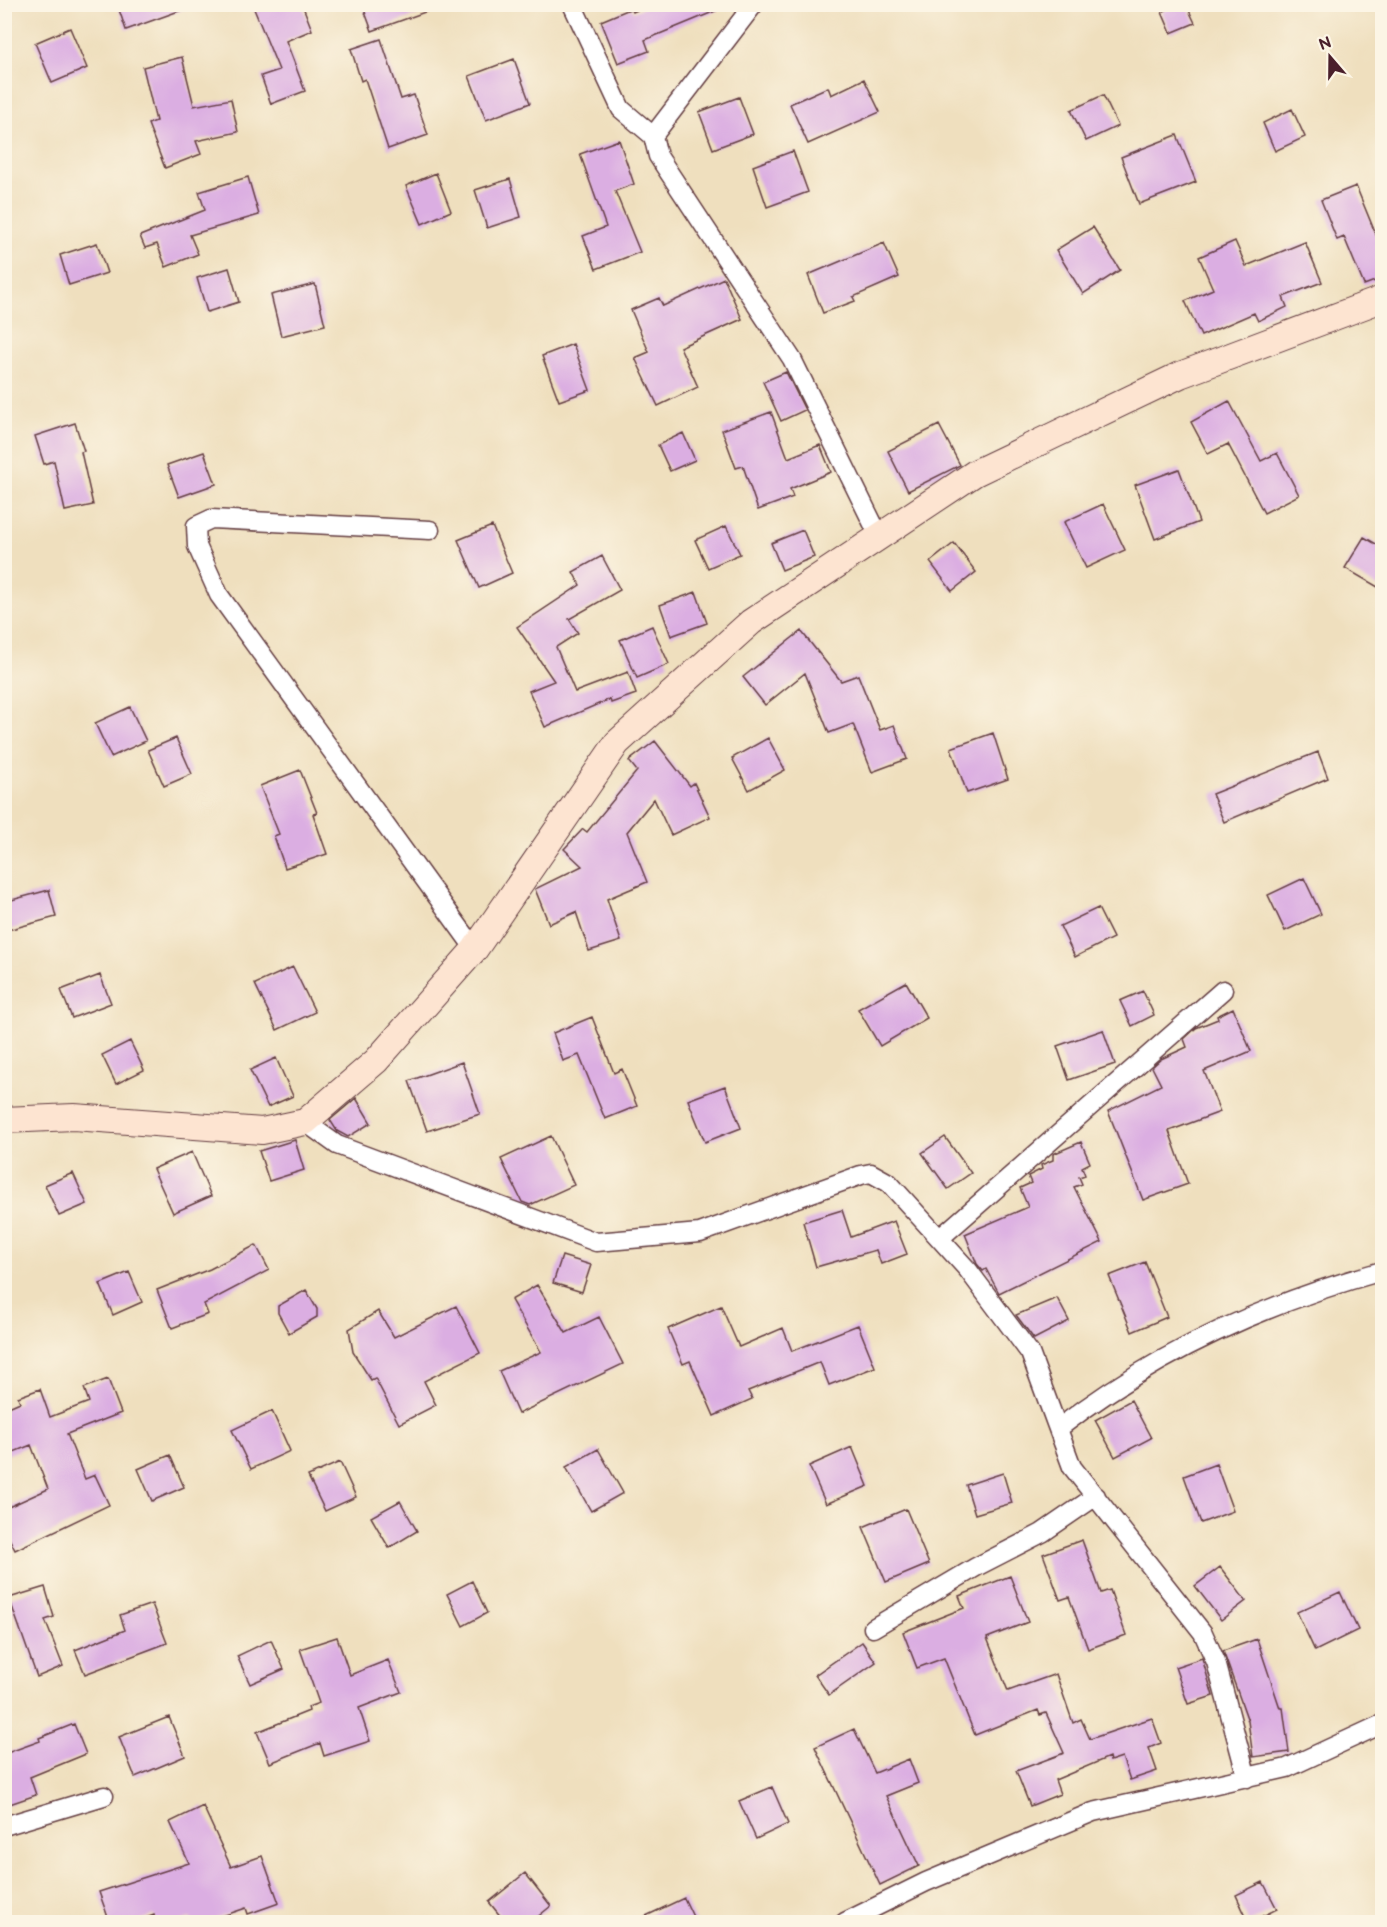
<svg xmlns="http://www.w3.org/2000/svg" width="1387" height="1927" font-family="'Balsamiq Sans',sans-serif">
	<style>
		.building { fill: #dbaee2 }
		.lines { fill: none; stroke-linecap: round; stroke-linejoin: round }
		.minor-casing { stroke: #633c41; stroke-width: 21 }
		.secondary-casing { stroke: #633c41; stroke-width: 28 }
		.minor { stroke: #fff; stroke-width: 18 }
		.secondary { stroke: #fde4d1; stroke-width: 26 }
	</style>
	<rect width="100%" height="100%" fill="#fcf5e5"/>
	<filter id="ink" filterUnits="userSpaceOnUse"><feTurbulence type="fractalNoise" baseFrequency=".0167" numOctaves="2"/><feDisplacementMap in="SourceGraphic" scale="12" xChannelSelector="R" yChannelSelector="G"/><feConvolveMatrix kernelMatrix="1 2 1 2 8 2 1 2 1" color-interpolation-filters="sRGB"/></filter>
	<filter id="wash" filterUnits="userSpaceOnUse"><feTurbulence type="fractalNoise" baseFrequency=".008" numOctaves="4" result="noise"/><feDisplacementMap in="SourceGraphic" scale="24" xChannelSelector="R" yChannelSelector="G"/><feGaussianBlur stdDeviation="1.35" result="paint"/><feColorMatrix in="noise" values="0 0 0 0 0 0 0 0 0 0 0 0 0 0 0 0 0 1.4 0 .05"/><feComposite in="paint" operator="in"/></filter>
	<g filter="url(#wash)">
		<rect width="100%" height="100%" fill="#efdfbe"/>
		<g id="blocks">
			<!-- building -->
			<path class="building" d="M117 4H189L190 7 126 30Z
				M252 4H302L312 30 286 41 305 91 271 104 261 76 279 70Z
				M362 4H439V7L372 31Z
				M651 4H730V5L645 40 649 51 618 63 601 21 632 8 633 12Z
				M1177 4H1186L1195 23 1171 33 1162 12Z
				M70 28 87 68 52 83 35 43Z
				M381 39 401 99 414 95 428 135 388 149 365 79 361 81 351 49Z
				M182 57 194 106 231 99 238 132 196 141 201 154 165 168 148 124 156 121 143 67Z
				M514 59 530 103 486 120 469 76Z
				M864 79 880 112 808 144 790 104 828 87 831 95Z
				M1103 95 1118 126 1086 141 1071 110Z
				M739 97 753 134 713 149 699 112Z
				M1292 109 1305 137 1275 151 1263 123Z
				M1177 135 1196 182 1139 204 1121 157Z
				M619 140 634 184 615 191 640 252 596 269 583 236 606 227 580 154Z
				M793 151 808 192 767 207 753 166Z
				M436 173 451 211 422 224 406 186Z
				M248 177 259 215 190 235 198 254 166 267 157 244 145 248 140 236 205 210 199 192Z
				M510 179 521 217 487 228 475 190Z
				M1356 186 1383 252V278L1364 285 1344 237 1337 240 1321 200Z
				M1093 227 1120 270 1083 294 1056 250Z
				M1235 241 1246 266 1305 242 1322 282 1283 297 1287 307 1258 321 1254 313 1201 336 1185 301 1213 289 1199 257Z
				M97 243 107 273 69 285 60 255Z
				M884 243 899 277 853 297 855 301 823 313 808 275Z
				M229 268 239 302 207 312 197 278Z
				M724 278 742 319 680 347 698 387 658 406 635 358 649 352 631 310 659 298 663 306Z
				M315 284 325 325 281 336 271 295Z
				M573 344 590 390 559 401 542 356Z
				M786 372 805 410 781 421 763 382Z
				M1229 401 1261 461 1277 453 1299 495 1264 513 1228 444 1208 454 1191 422Z
				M771 412 788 458 820 445 831 472 790 489 793 497 758 510 743 466 736 468 722 430Z
				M75 423 84 451 81 452 93 505 65 511 54 461 44 464 35 436Z
				M939 425 960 465 908 491 888 451Z
				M683 433 695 460 670 471 658 445Z
				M204 452 216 484 179 497 167 465Z
				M1179 469 1199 522 1155 539 1135 485Z
				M1103 504 1125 550 1086 568 1064 522Z
				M492 526 512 573 479 588 458 540Z
				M726 526 740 554 708 568 695 540Z
				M803 530 814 557 782 570 771 543Z
				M1364 537 1383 548V590L1345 568Z
				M954 543 976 572 952 591 930 562Z
				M602 556 620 590 569 619 578 633 556 647 575 692 628 672 636 694 611 703 610 699 545 727 529 691 554 681 517 627 580 585 573 572Z
				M696 592 707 623 671 636 660 605Z
				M652 626 669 664 637 678 620 640Z
				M801 631 841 681 858 675 880 730 894 725 907 759 872 772 853 724 829 733 805 673 765 705 743 677Z
				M130 707 146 741 111 757 95 723Z
				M993 733 1008 779 967 793 951 748Z
				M176 738 192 774 164 786 148 750Z
				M768 738 785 770 749 790 732 758Z
				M655 741 690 786 694 783 710 817 671 835 654 799 627 832 647 882 607 899 621 941 589 951 576 912 549 924 535 889 582 866 564 849 583 829 587 832 637 771 629 761Z
				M1318 752 1328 778 1224 822 1212 794Z
				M300 770 317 813 313 814 327 854 285 868 274 836 279 834 260 786Z
				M1304 878 1321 914 1285 931 1268 895Z
				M49 890 56 917 4 931V902Z
				M1098 908 1113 938 1075 957 1060 926Z
				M293 967 315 1012 277 1030 255 984Z
				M100 975 111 1003 72 1018 61 990Z
				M906 982 927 1018 880 1046 858 1009Z
				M1143 991 1154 1015 1132 1026 1120 1001Z
				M1233 1008 1251 1051 1204 1071 1220 1112 1169 1131 1188 1184 1143 1200 1108 1111 1161 1085 1152 1067 1161 1059 1187 1047 1184 1039 1196 1028 1218 1019 1217 1016Z
				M592 1017 614 1073 622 1069 637 1106 605 1119 579 1055 563 1061 553 1033Z
				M1103 1030 1115 1064 1069 1080 1057 1046Z
				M130 1041 144 1070 116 1084 102 1055Z
				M276 1058 293 1096 268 1107 250 1070Z
				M462 1062 480 1114 427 1131 409 1081Z
				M725 1086 741 1128 705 1142 688 1100Z
				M356 1098 371 1123 348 1137 337 1131 330 1120Z
				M551 1136 574 1185 530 1205 522 1202 501 1159Z
				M945 1137 971 1173 948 1189 922 1153Z
				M295 1140 304 1170 269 1181 259 1151Z
				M1081 1142 1090 1163 1082 1167 1085 1175 1079 1177 1082 1184 1074 1187 1102 1242 999 1293 986 1269 983 1271 977 1264 965 1234 1028 1207 1020 1188 1031 1183 1028 1176 1042 1169 1041 1165 1053 1160V1154Z
				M192 1152 211 1196 173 1213 153 1169Z
				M73 1173 87 1204 59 1216 45 1185Z
				M842 1210 851 1237 894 1221 907 1254 881 1264 876 1250 816 1267 803 1222Z
				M256 1245 269 1270 204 1304 208 1314 172 1328 157 1290 210 1269Z
				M562 1256 591 1265 582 1292 553 1283Z
				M1145 1262 1167 1317 1132 1332 1109 1276Z
				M129 1272 142 1302 113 1315 100 1284Z
				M537 1285 566 1333 599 1317 623 1364 518 1414 499 1371 541 1352 511 1300Z
				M306 1290 317 1309V1317L289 1333 278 1313V1306Z
				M1057 1298 1069 1321 1034 1339 1016 1315Z
				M456 1306 480 1353 424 1381 436 1405 399 1424 375 1378 371 1380 353 1352 349 1329 378 1311 394 1337Z
				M721 1306 739 1347 783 1328 792 1351 858 1325 875 1367 829 1385 820 1362 748 1391 752 1399 714 1416 690 1361 683 1364 668 1329Z
				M108 1379 121 1413 67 1434 85 1479 95 1475 109 1505 15 1550 4 1528V1509L48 1489 31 1445 4 1456V1409L20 1402 18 1397 40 1389 50 1417 89 1402 84 1388Z
				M1131 1400 1151 1438 1115 1457 1095 1420Z
				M272 1411 290 1451 251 1469 232 1430Z
				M852 1447 868 1486 826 1504 809 1466Z
				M598 1449 623 1493 591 1511 566 1467Z
				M170 1455 184 1487 152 1501 138 1469Z
				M340 1462 356 1497 325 1511 308 1476Z
				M1216 1464 1233 1511 1201 1523 1184 1476Z
				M1003 1473 1012 1503 975 1514 966 1485Z
				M400 1501 417 1531 389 1548 371 1517Z
				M906 1509 929 1564 886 1582 863 1527Z
				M1082 1540 1101 1593 1110 1590 1126 1635 1088 1649 1069 1597 1060 1600 1043 1554Z
				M1220 1567 1246 1601 1221 1620 1195 1586Z
				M1010 1576 1028 1622 987 1638 1008 1691 1056 1674 1073 1723 1081 1719 1090 1739 1152 1718 1161 1743 1149 1748 1157 1771 1130 1780 1122 1757 1110 1761 1109 1757 1055 1780 1060 1794 1030 1806 1016 1771 1064 1753 1046 1713 1040 1715 1038 1710 975 1735 944 1658 917 1668 903 1632 964 1608 959 1596Z
				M472 1581 487 1613 463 1626 447 1594Z
				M45 1587 54 1617 45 1620 63 1666 37 1677 9 1598Z
				M1340 1592 1358 1630 1315 1651 1297 1612Z
				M152 1604 167 1643 85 1674 75 1650 125 1630 120 1615Z
				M337 1637 350 1675 388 1660 401 1692 359 1708 370 1741 324 1756 320 1743 270 1763 257 1732 309 1711 308 1707 319 1703 300 1649Z
				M1257 1639 1280 1708H1283L1289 1752 1253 1757 1248 1721 1223 1651Z
				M271 1640 284 1669 250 1684 237 1656Z
				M862 1642 876 1662 829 1695 815 1675Z
				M1202 1658 1213 1696 1188 1704 1175 1667Z
				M169 1717 185 1756 135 1777 119 1737Z
				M74 1724 86 1754 30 1777 36 1795 4 1806V1754L40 1741 39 1738Z
				M854 1729 875 1773 909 1759 918 1783 886 1796 919 1866 880 1885 815 1747Z
				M772 1787 788 1824 756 1839 739 1801Z
				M203 1806 231 1867 262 1856 279 1903 248 1914 246 1908 202 1923H193L191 1918 176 1923H156L154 1915 133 1923H110L99 1892 189 1863 170 1822Z
				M525 1873 551 1906 530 1923H506L489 1902Z
				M1263 1882 1277 1909 1249 1923 1236 1895Z
				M684 1898 696 1923H631Z"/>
		</g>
	</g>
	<g filter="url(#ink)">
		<use href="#blocks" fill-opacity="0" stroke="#633c41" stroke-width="1.5"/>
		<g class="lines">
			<!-- minor casing -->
			<g class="minor-casing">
				<path id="minor" d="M572 4 621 109 653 136 658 156 792 359 879 536
					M653 136 754 4
					M430 530 211 519 196 526 197 546 219 595 475 949
					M305 1122 337 1145 596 1242 700 1233 861 1175 871 1173 889 1183 968 1270 1030 1353 1072 1467 1203 1633 1216 1662 1247 1778
					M940 1238 1223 990
					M1059 1428C1154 1354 1266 1303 1382 1271
					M873 1628 976 1567 1042 1533 1096 1496
					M4 1826 104 1796
					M845 1922 926 1882 1093 1812 1287 1768 1382 1724"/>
			</g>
			<!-- secondary casing -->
			<g class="secondary-casing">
				<path id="secondary" d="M4 1120 74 1117 262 1131 305 1122 376 1061 475 949 617 743 751 622 975 473 1180 375 1382 299"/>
			</g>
			<!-- minor -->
			<use href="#minor" class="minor"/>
			<!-- secondary -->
			<use href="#secondary" class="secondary"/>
		</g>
	</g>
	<!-- margin -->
	<rect width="1387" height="1927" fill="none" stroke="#fcf5e5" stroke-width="24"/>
	<!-- north arrow -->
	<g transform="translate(1330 57) rotate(340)" stroke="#fcf5e5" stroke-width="4.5" paint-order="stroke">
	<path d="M0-4.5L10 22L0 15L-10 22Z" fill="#4a1f2b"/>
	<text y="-9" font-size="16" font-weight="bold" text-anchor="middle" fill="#4a1f2b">N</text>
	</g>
</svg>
